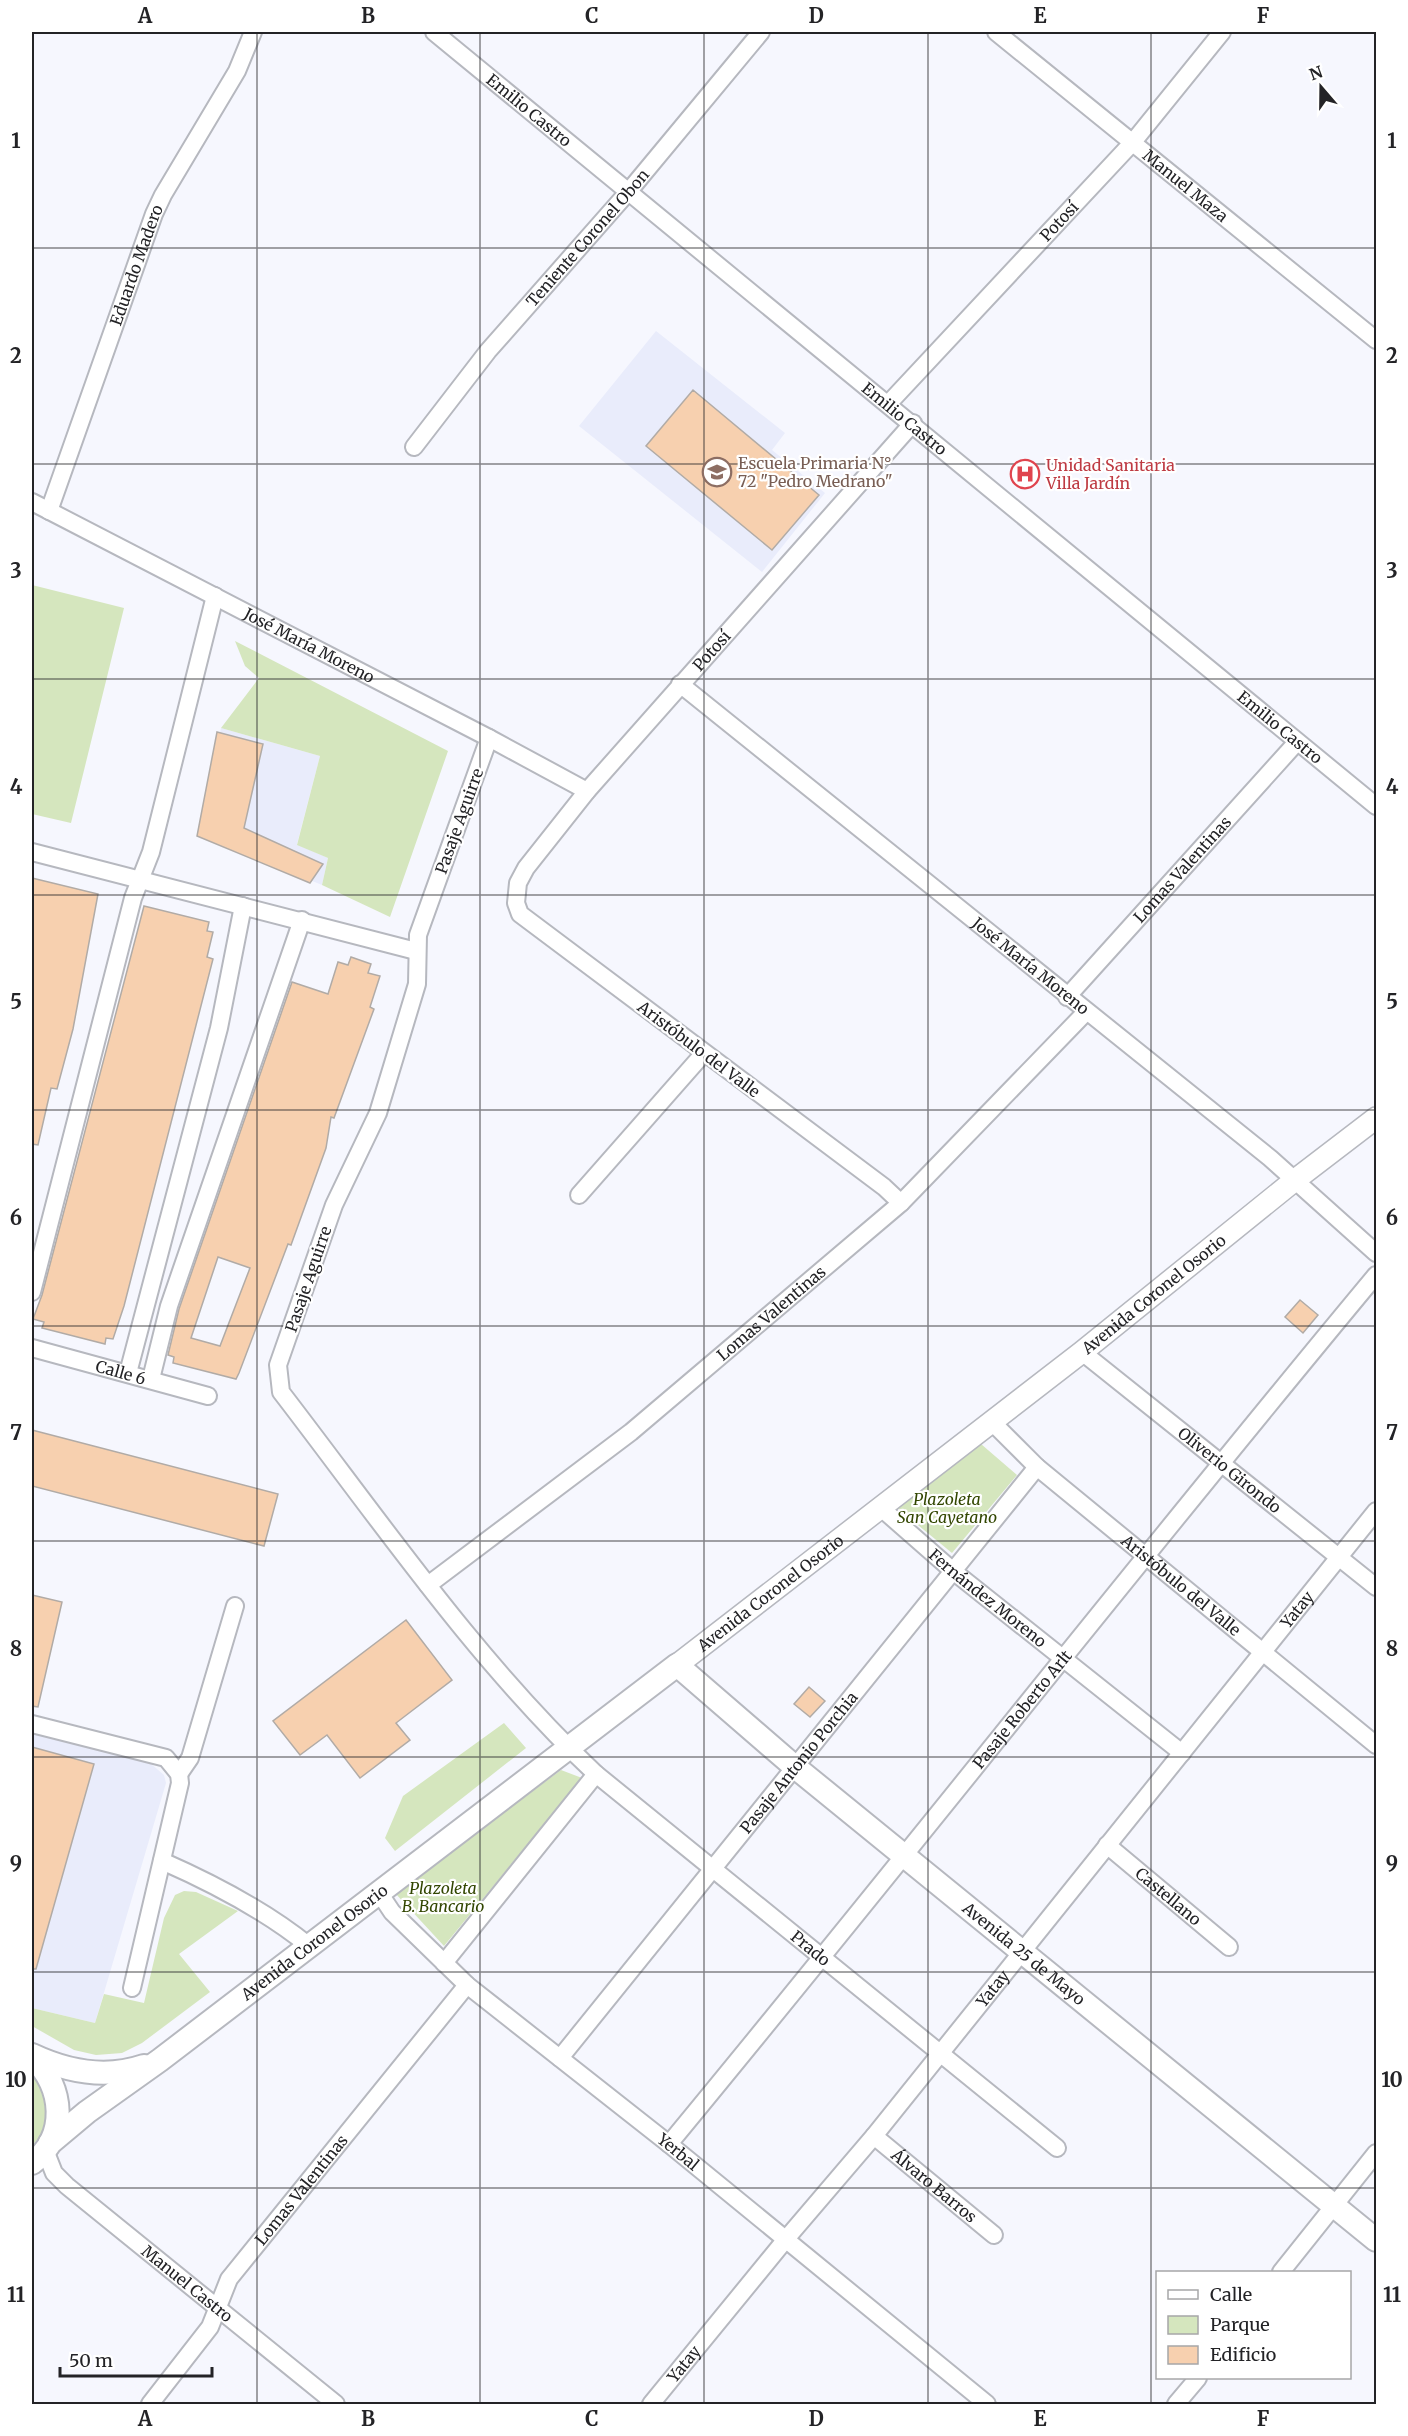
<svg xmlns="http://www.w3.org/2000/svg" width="1408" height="2436" font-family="Merriweather,serif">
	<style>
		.built { fill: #e9ecfb }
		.green { fill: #d5e6be }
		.building { fill: #f7d0af; stroke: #b1aba6; stroke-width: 1.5; fill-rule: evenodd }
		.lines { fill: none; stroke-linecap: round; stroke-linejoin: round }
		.minor-casing { stroke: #b6b8bf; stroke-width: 20 }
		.tertiary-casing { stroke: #b6b8bf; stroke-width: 24 }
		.secondary-casing { stroke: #b6b8bf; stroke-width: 26 }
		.minor { stroke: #fff; stroke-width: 16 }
		.tertiary { stroke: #fff; stroke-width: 21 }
		.secondary { stroke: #fff; stroke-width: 22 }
		.grid { fill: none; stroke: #232326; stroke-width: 1.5; stroke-opacity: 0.55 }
		.labels { text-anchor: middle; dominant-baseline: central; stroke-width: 4.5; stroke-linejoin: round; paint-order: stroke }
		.street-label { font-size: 16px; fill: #232326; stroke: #fff }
		.education-label { font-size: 16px; fill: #785e54; stroke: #fff; text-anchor: start }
		.health-label { font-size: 16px; fill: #be3a42; stroke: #fff; text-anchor: start }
		.park-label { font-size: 16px; font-style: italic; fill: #324601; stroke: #fff }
		.neatline { fill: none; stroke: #232326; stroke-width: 2 }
		.grid-label { font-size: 20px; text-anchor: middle; font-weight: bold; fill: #232326 }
	</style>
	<rect width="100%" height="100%" fill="#f6f7fe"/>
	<!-- built -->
	<path class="built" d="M656 331 785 433 772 450 825 493 762 572 579 426Z
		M221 728 320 756 297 844 328 858 322 885 197 834Z
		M32 1733 150 1763 164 1775 166 1783 95 2023 32 2008Z"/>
	<!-- green -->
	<path class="green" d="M32 585 124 608 71 823 32 814Z
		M235 641 448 751 390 917 322 885 328 858 297 845 320 756 221 728 259 678 245 666Z
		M981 1444 1017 1475 952 1553 896 1507Z
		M504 1723 526 1748 395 1851 385 1838 403 1796Z
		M561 1770 582 1778 444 1946 395 1893Z
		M184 1891 196 1892 238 1911 179 1954 210 1992 142 2043 122 2053 96 2055 74 2050 32 2026V2008L95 2023 104 1994 144 2003 164 1918 175 1895Z
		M32 2070 48 2097 45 2130 32 2146Z"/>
	<!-- building -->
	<path class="building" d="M693 390 819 495 772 550 646 446Z
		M217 732 263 744 244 828 323 864 310 883 197 836Z
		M32 878 98 894 73 1029 57 1089 51 1088 38 1145 32 1144Z
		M144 906 209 922 207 931 213 932 207 957 213 959 124 1306 113 1339 106 1338 105 1344 42 1328 44 1322 33 1319 42 1295Z
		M351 957 371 964 368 973 380 976 370 1007 374 1009 334 1118 331 1117 326 1148 291 1245 288 1244 239 1373 236 1379 173 1363 174 1357 168 1355 179 1309 292 982 328 994 338 962 348 965ZM218 1257 250 1268 220 1346 191 1338Z
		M1300 1300 1318 1315 1303 1333 1285 1317Z
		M32 1430 278 1494 264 1546 32 1486Z
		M32 1595 62 1602 38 1707 32 1706Z
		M406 1620 452 1680 396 1723 410 1740 360 1778 327 1735 300 1755 273 1721Z
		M809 1687 825 1701 810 1717 794 1704Z
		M32 1747 94 1764 36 1969H32Z"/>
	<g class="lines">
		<!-- minor casing -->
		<g class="minor-casing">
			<g id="minor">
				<path id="s1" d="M434 32 1376 806"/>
				<path id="s2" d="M996 32 1376 340"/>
				<path id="s3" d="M889 403 1133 142 1222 32"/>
				<path id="s4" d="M414 447 488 351 629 191 761 32"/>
				<path id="s5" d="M32 502 489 738 587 791"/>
				<path id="s6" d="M49 511 154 214 163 195 237 71 253 32"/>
				<path id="s7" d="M680 684 1270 1158 1376 1253"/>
				<path id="s8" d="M489 738 418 935 417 984 378 1113 334 1205 278 1365 281 1392C381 1522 476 1661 596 1774L1057 2148"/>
				<path d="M32 852 416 951"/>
				<path id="s9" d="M1067 997 1297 742"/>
				<path d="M579 1195 704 1053"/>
				<path id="s10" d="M901 1203 884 1187 520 914 516 903 518 883 526 868 587 791 913 423"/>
				<path d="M32 1292 133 898 151 852 215 596"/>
				<path id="s11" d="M32 1348 208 1396"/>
				<path id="s12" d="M1082 1352 1376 1587"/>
				<path d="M128 1373 219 1028 243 906"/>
				<path d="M151 1379 169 1306 302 920"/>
				<path id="s13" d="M992 1422 1037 1467 1376 1745"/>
				<path id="s14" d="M880 1507 953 1571 1182 1753"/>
				<path id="s15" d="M428 1585 631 1432 901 1203 1086 1012"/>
				<path d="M32 1724 166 1758 179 1774 180 1783 132 1988"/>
				<path d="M179 1774 190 1758 235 1606"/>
				<path id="s16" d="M1107 1845 1229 1947"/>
				<path d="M162 1861C212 1883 266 1911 309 1946"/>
				<path id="s17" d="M378 1891 392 1912 467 1985 669 2144 987 2404"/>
				<path d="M444 1963 596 1774"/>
				<path id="s18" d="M560 2058 1037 1467"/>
				<path id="s19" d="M874 2136 994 2235"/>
				<path id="s20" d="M669 2144C907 1856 1137 1562 1376 1275"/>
				<path id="s21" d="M45 2150 54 2173 67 2186 336 2404"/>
				<path d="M1281 2272 1376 2153"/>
				<path id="s22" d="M150 2404 210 2327 229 2279 467 1985"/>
				<path id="s23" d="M651 2404 786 2239 874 2136 1376 1511"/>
				<path d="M1176 2404 1198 2378"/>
			</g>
		</g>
		<!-- tertiary casing -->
		<g class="tertiary-casing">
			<g id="tertiary">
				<path id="s24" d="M677 1665 1082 1352 1295 1180 1376 1118"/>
			</g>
		</g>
		<!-- secondary casing -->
		<g class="secondary-casing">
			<g id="secondary">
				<path d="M32 2055C68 2072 106 2079 144 2066"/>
				<path id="s25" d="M50 2143 87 2112 160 2060 677 1665 795 1767 1376 2240"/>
				<path d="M32 2163C68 2137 64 2086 33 2058"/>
			</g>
		</g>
		<!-- minor -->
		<use href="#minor" class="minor"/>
		<!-- tertiary -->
		<use href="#tertiary" class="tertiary"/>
		<!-- secondary -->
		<use href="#secondary" class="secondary"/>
	</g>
	<!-- grid -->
	<path class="grid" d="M257 32V2404M480 32V2404M704 32V2404M928 32V2404M1151 32V2404M32 248H1376M32 464H1376M32 679H1376M32 895H1376M32 1110H1376M32 1326H1376M32 1541H1376M32 1757H1376M32 1972H1376M32 2188H1376"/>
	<!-- icons -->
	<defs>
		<g id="school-ring" transform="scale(1.5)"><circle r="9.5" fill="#fff" stroke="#8d6e63" stroke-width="1.5"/><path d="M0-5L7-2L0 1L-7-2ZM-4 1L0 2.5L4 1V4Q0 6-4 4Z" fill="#8d6e63"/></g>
		<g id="hospital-ring" transform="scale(1.5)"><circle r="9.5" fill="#fff" stroke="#e0444e" stroke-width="1.5"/><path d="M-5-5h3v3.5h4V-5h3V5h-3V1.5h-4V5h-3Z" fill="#e0444e"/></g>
	</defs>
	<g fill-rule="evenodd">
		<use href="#school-ring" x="717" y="472"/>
		<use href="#hospital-ring" x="1025" y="474"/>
	</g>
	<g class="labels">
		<!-- street labels -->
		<g class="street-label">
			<text stroke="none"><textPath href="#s1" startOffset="123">Emilio Castro</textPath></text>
			<text stroke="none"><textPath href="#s2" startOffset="244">Manuel Maza</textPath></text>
			<text stroke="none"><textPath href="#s3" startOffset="249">Potosí</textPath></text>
			<text stroke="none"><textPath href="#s4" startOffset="272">Teniente Coronel Obon</textPath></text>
			<text stroke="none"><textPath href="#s6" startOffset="261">Eduardo Madero</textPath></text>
			<text stroke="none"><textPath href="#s1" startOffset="609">Emilio Castro</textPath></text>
			<text stroke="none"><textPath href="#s5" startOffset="312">José María Moreno</textPath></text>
			<text stroke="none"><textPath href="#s10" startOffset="813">Potosí</textPath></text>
			<text stroke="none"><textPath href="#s1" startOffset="1095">Emilio Castro</textPath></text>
			<text transform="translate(459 821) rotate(-70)">Pasaje Aguirre</text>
			<text stroke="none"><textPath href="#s9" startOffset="172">Lomas Valentinas</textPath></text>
			<text stroke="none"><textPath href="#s7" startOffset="450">José María Moreno</textPath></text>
			<text transform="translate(699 1049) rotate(37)">Aristóbulo del Valle</text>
			<text transform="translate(308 1279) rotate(-71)">Pasaje Aguirre</text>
			<text stroke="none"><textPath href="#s24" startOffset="604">Avenida Coronel Osorio</textPath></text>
			<text stroke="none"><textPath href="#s15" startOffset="438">Lomas Valentinas</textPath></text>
			<text stroke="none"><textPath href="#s11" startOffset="92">Calle 6</textPath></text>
			<text stroke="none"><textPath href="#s12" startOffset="189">Oliverio Girondo</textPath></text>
			<text stroke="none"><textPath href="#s13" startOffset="250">Aristóbulo del Valle</textPath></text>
			<text stroke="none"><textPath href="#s24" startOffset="118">Avenida Coronel Osorio</textPath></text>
			<text stroke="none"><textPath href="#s14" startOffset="141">Fernández Moreno</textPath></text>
			<text stroke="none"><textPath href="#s23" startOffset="1024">Yatay</textPath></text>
			<text stroke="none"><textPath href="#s20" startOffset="560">Pasaje Roberto Arlt</textPath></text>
			<text stroke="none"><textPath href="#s18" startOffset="380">Pasaje Antonio Porchia</textPath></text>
			<text stroke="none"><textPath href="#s16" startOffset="80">Castellano</textPath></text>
			<text stroke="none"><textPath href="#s25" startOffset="332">Avenida Coronel Osorio</textPath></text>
			<text stroke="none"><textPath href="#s8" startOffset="1464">Prado</textPath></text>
			<text stroke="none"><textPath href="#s25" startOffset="1240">Avenida 25 de Mayo</textPath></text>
			<text stroke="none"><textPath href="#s23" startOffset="538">Yatay</textPath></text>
			<text stroke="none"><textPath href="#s17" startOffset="399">Yerbal</textPath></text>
			<text stroke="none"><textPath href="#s19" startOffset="78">Álvaro Barros</textPath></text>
			<text stroke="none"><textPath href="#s22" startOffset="264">Lomas Valentinas</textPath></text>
			<text stroke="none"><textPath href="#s21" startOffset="198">Manuel Castro</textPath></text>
			<text stroke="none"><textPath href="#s23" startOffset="52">Yatay</textPath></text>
		</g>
		<!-- education labels -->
		<g class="education-label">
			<text x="738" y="463">Escuela Primaria N°<tspan x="738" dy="18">72 "Pedro Medrano"</tspan></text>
		</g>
		<!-- health labels -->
		<g class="health-label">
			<text x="1046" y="465">Unidad Sanitaria<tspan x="1046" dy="18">Villa Jardín</tspan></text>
		</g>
		<!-- park labels -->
		<g class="park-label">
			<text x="947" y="1499">Plazoleta<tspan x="947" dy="18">San Cayetano</tspan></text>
			<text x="443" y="1888">Plazoleta<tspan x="443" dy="18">B. Bancario</tspan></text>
		</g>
	</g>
	<!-- border -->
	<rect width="1408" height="2436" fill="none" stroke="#ffffff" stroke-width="66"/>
	<!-- legend -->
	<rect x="1156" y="2271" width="195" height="108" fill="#ffffff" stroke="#a7a7a8" stroke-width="1.5"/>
	<rect x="1168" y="2290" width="30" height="9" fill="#ffffff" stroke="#a7a7a8" stroke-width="1.5"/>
	<text x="1210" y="2301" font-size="18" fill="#232326">Calle</text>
	<rect x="1168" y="2316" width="30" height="18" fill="#d5e6be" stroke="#a7a7a8" stroke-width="1.5"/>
	<text x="1210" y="2331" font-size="18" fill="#232326">Parque</text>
	<rect x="1168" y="2346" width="30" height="18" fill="#f7d0af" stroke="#a7a7a8" stroke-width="1.5"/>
	<text x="1210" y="2361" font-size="18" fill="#232326">Edificio</text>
	<!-- north arrow -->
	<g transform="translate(1321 87) rotate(340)" stroke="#ffffff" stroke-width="4.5" paint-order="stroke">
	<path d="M0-4.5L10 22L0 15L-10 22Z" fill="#232326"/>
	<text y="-9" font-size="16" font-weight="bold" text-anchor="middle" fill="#232326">N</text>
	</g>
	<!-- scale -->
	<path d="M60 2367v9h152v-9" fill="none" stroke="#232326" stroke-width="3"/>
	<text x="69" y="2367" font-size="18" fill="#232326" stroke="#ffffff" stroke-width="4.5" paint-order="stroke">50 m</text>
	<rect x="33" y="33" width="1342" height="2370" class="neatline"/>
	<g class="grid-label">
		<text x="145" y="23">A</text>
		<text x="368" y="23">B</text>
		<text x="592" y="23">C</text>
		<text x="816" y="23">D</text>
		<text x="1040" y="23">E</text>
		<text x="1263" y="23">F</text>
		<text x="16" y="148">1</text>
		<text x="1392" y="148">1</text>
		<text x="16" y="363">2</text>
		<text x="1392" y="363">2</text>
		<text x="16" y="578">3</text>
		<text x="1392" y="578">3</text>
		<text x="16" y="794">4</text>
		<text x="1392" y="794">4</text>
		<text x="16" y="1009">5</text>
		<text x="1392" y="1009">5</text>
		<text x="16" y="1225">6</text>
		<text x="1392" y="1225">6</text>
		<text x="16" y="1440">7</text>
		<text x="1392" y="1440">7</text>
		<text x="16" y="1656">8</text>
		<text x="1392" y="1656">8</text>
		<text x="16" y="1871">9</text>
		<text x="1392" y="1871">9</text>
		<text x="16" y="2087">10</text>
		<text x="1392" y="2087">10</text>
		<text x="16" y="2302">11</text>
		<text x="1392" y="2302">11</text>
		<text x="145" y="2426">A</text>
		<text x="368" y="2426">B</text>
		<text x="592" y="2426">C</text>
		<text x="816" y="2426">D</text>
		<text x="1040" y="2426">E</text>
		<text x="1263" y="2426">F</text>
	</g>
</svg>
